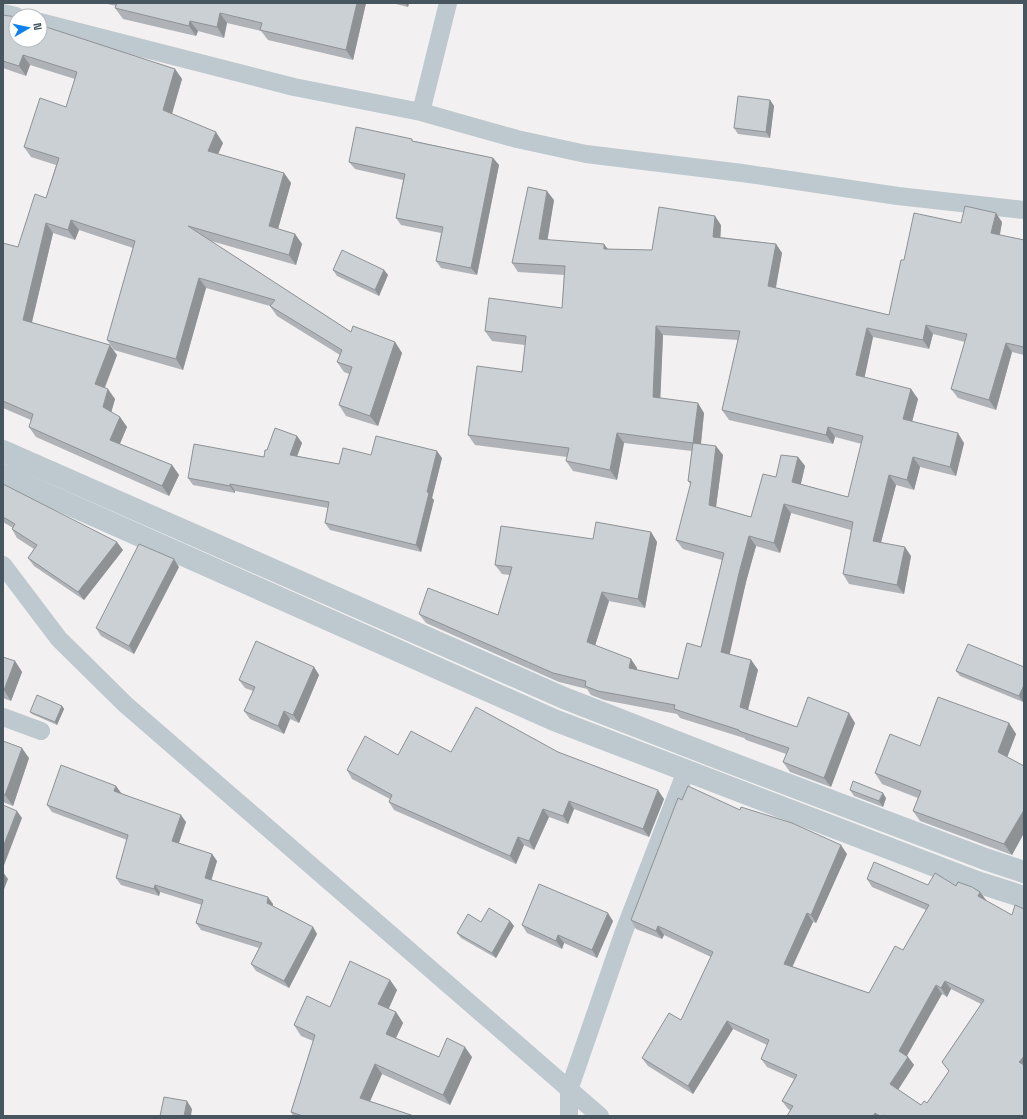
<svg xmlns="http://www.w3.org/2000/svg" width="1027" height="1119" font-family="'Space Grotesk',sans-serif">
	<style>
		.lines { fill: none; stroke-linecap: round; stroke-linejoin: round }
		.minor { stroke: #bdc8cf; stroke-width: 18 }
		.tertiary { stroke: #bdc8cf; stroke-width: 22 }
		.wall { fill: #afb3b7; fill-rule: evenodd }
		.shaded-wall { fill: #8e9295 }
		.building { fill: #cbd0d5; stroke: #8e9295; fill-rule: evenodd }
	</style>
	<rect width="100%" height="100%" fill="#f2f0f0"/>
	<g class="lines">
		<!-- minor -->
		<path class="minor" d="M3 13 16 16
			M40 22 294 87 421 112 517 139 586 154 742 173 898 196 1024 210
			M421 112 448 3
			M3 565 59 639 126 705 600 1116
			M3 717 41 731
			M569 1116V1090L623 934 686 771"/>
		<!-- tertiary -->
		<path class="tertiary" d="M3 451 564 698 718 758 985 859 1024 872
			M3 475 554 720 977 882 1024 897"/>
	</g>
	<!-- wall -->
	<path class="wall" d="M103 3H366L353 60 268 40 261 31 227 23 224 38 198 31 196 36 123 19 115 8 116 6Z
		M392 3H409L408 7Z
		M3 15 175 69 182 79 172 114 223 143 218 154 284 173 291 183 278 229 295 234 302 244 296 265 211 241 351 332 395 342 402 353 378 426 346 416 339 405 349 374 344 372 337 362 340 355 277 316 270 306 206 288 183 370 114 350 107 340 133 248 79 230 75 240 53 233 32 322 117 355 105 388 115 399 111 412 120 417 127 427 120 444 172 465 179 475 169 496 36 437 29 427 31 420 3 408V243L18 247 46 198 56 165 31 157 24 147 66 107 75 79 30 65 26 76 3 68Z
		M770 100 774 106 770 138 738 134 734 128Z
		M414 141 493 158 499 165 477 275 441 268 436 261 441 233 401 225 396 218 403 180 355 169 349 162Z
		M554 200 547 240 608 249 652 250 721 225 720 237 776 244 782 253 776 288 889 315 904 260 961 223 1002 222 1000 235 1024 240V355L1012 352 996 410 958 398 951 389 965 342 933 334 929 349 873 337 864 378 911 389 918 399 912 422 964 443 956 476 920 467 914 490 896 485 881 542 911 556 904 594 849 584 843 574 851 530 791 513 780 553 756 546 746 582 729 654 751 660 758 670 748 710 797 727 855 723 831 787 790 772 783 762 786 754 746 740 744 738 680 718 677 714 604 700 591 695 587 689 559 682 426 623 419 614 498 615 510 575 502 574 495 565 593 539 651 532 657 542 645 608 609 601 595 646 631 659 637 668V670L678 679 701 647 722 560 683 549 676 540 691 485 688 481 692 451 624 443 617 480 573 471 566 461 567 457 475 445 468 435 522 372 525 345 492 341 485 331 562 308 564 275 518 272 512 263ZM663 335 738 340 722 410 729 420 833 444 835 437 862 444 848 497 801 484 805 466 798 457 776 477 751 517 716 507 723 455 701 444 704 413 660 398Z
		M333 270H384L388 275 379 296 337 276Z
		M297 436 302 443 297 456 339 464 371 455 442 458 432 498 434 500 421 552 330 530 325 523 328 508 235 491V493L193 485 188 478 264 457 267 450Z
		M3 484 123 550 84 600 34 566 28 558 34 549 17 538 12 529 13 528 3 522Z
		M179 567 134 654 101 636 96 628Z
		M3 657 15 661 22 672 11 701 3 698Z
		M314 667 319 675 299 723 290 719 284 734 250 719 244 711 253 691 245 688 239 680Z
		M1024 667V700L1023 702 960 676 956 671Z
		M62 706 64 709 57 725 32 714 30 712Z
		M1009 723 1016 734 1007 757 1024 766V833L1012 855 920 821 913 811 918 798 882 784 875 773 920 746Z
		M3 740 4 742 29 758 13 806 3 802Z
		M451 752H558L664 799 649 837 574 809 568 824 549 817 534 850 524 845 516 864 394 810 389 802 390 799 352 779 347 770 398 755Z
		M116 786 121 793 186 822 179 843 212 854 217 861 211 880 273 904V906L313 927 317 934 289 988 256 971 251 964 259 948 201 930 196 923 202 905 160 892 159 896 121 885 116 878 127 840 52 812 47 805Z
		M850 790 886 798 883 807 854 796Z
		M682 800 740 810 847 854 816 923 813 922 792 966 869 993 903 950 926 910 872 887 867 879 928 885 956 886 980 892 986 900 1024 1116H787L790 1110 788 1109 782 1101 794 1079 767 1067 761 1059 767 1045 733 1029 693 1094 648 1066 642 1058 681 1020 711 957 664 935 662 939 636 929 631 920ZM951 989 981 1004 942 1062 949 1071 927 1103 921 1105 898 1090 914 1065 908 1057 907 1056 942 994 947 997Z
		M510 921 514 926 496 958 461 938 457 933 481 922Z
		M613 921 597 958 564 943 562 949 527 933 522 925Z
		M390 980 397 990 388 1009 396 1012 403 1023 396 1038 439 1057H472L450 1105 382 1074 370 1101 414 1116H293L291 1112 313 1041 301 1036 294 1025 330 1007Z"/>
	<!-- shaded-wall -->
	<path class="shaded-wall" d="M357 3H366L353 60 346 50Z
		M405 3H409L408 7Z
		M220 13 227 23 224 38 217 27Z
		M190 21 198 31 196 36 189 26Z
		M23 55 30 65 26 76 19 66Z
		M175 69 182 79 170 120 163 110Z
		M770 100 774 106 770 138 766 132Z
		M216 132 223 143 215 161 208 151Z
		M493 158 499 165 477 275 471 268Z
		M284 173 291 183 276 236 269 226Z
		M547 191 554 200 546 249 539 239Z
		M996 213 1002 222 998 243 991 233Z
		M715 216 721 225 720 246 713 237Z
		M71 220 79 230 75 240 68 230Z
		M46 223 53 233 30 330 23 320Z
		M295 234 302 244 296 265 289 255Z
		M604 244 611 253 604 249Z
		M776 244 782 253 774 296 768 286Z
		M384 270 388 275 379 296 375 290Z
		M199 278 206 288 183 370 176 359Z
		M926 325 933 334 929 349 923 340Z
		M656 326 663 335 660 407 653 397Z
		M867 328 873 337 863 385 856 375Z
		M395 342 402 353 378 426 370 416Z
		M1006 343 1012 352 996 410 989 400Z
		M110 345 117 355 102 394 95 384Z
		M108 389 115 399 110 417 103 407Z
		M911 389 918 399 910 429 903 419Z
		M698 403 704 413 700 452 693 443Z
		M120 417 127 427 117 450 110 440Z
		M828 427 835 437 833 444 826 435Z
		M617 433 624 443 617 480 610 470Z
		M958 433 964 443 956 476 950 467Z
		M297 436 302 443 295 462 290 455Z
		M716 446 723 455 715 514 709 505Z
		M437 451 442 458 432 498 434 500 421 552 416 545 427 492Z
		M798 457 805 466 799 491 792 482Z
		M913 457 920 467 914 490 907 480Z
		M172 465 179 475 169 496 162 486Z
		M889 475 896 485 879 550 873 541Z
		M230 484 235 491V493L230 486Z
		M784 504 791 513 780 553 774 543Z
		M651 532 657 542 645 608 638 599Z
		M749 536 756 546 746 582 728 662 721 652 739 573Z
		M117 542 123 550 84 600 78 592Z
		M905 547 911 556 904 594 897 585Z
		M174 559 179 567 134 654 129 646Z
		M602 592 609 601 593 652 587 642Z
		M631 659 637 668 636 678 629 668Z
		M751 660 758 670 746 717 740 707Z
		M15 661 22 672 11 701 4 690Z
		M314 667 319 675 299 723 293 715Z
		M1024 685V700L1023 702 1019 696Z
		M62 706 64 709 57 725 55 722Z
		M284 711 290 719 284 734 278 726Z
		M849 713 855 723 831 787 824 778Z
		M1009 723 1016 734 1005 763 998 752Z
		M22 748 29 758 13 806 5 795Z
		M116 786 121 793 119 798 114 791Z
		M658 790 664 799 649 837 643 829Z
		M883 793 886 798 883 807 879 801Z
		M569 801 574 809 568 824 563 816Z
		M543 809 549 817 534 850 529 841Z
		M1024 810V833L1012 855 1004 844Z
		M17 811 22 818 3 868V847Z
		M181 815 186 822 177 848 172 841Z
		M518 837 524 845 516 864 510 856Z
		M841 845 847 854 816 923 811 915Z
		M212 854 217 861 210 885 205 878Z
		M3 872 8 879 3 892Z
		M155 885 160 892 159 896 154 889Z
		M980 892 986 900 983 904 978 896Z
		M268 897 273 904 272 910 267 903Z
		M608 913 613 921 597 958 592 950Z
		M807 913 813 922 790 972 784 964Z
		M510 921 514 926 496 958 492 953Z
		M658 926 664 935 662 939 656 931Z
		M313 927 317 934 289 988 284 981Z
		M558 935 564 943 562 949 556 941Z
		M390 980 397 990 386 1015 378 1004Z
		M945 981 951 989 947 997 941 988Z
		M936 985 942 994 905 1059 899 1051Z
		M396 1012 403 1023 393 1044 386 1034Z
		M727 1021 733 1029 693 1094 688 1086Z
		M465 1047 472 1057 450 1105 443 1095Z
		M1024 1056V1069L1019 1062Z
		M908 1057 914 1065 896 1093 890 1084Z
		M375 1064 382 1074 367 1108 360 1098Z
		M187 1101 192 1109 191 1116H184Z
		M875 1113 877 1116H873Z"/>
	<!-- building -->
	<path class="building" d="M117 3H357L346 50 260 30 262 23 220 13 217 27 190 21 189 26 115 8Z
		M3 15 16 17V40H40V25L175 69 163 110 216 132 208 151 284 173 269 226 295 234 289 255 188 226 351 332 353 326 395 342 370 416 339 405 352 367 337 362 342 350 270 306 275 300 199 278 176 359 107 340 135 241 71 220 68 230 46 223 23 320 110 345 95 384 108 389 103 407 120 417 110 440 172 465 162 486 29 427 33 414 3 401V243L18 247 35 194 46 198 59 158 24 147 40 98 66 107 77 72 23 55 19 66 3 61Z
		M738 96 770 100 766 132 734 128Z
		M356 127 412 139V141L493 158 471 268 436 261 443 227 396 218 405 174 349 162Z
		M528 187 547 191 539 239 604 244V249L652 250 659 207 715 216 713 237 776 244 768 286 889 315 901 260H904L914 213 961 223 965 206 996 213 991 233 1024 240V347L1006 343 989 400 951 389 967 334 926 325 923 340 867 328 856 375 911 389 903 419 958 433 950 467 913 457 907 480 889 475 873 541 905 547 897 585 843 574 853 522 784 504 774 543 749 536 739 573 721 652 751 660 740 707 797 727 808 697 849 713 824 778 783 762 789 748 739 731V730L674 709 675 705 598 691 585 686 586 681 553 673 419 614 428 588 498 615 512 567 495 565 501 526 593 539 596 522 651 532 638 599 602 592 587 642 631 659 629 668 678 679 687 643 701 647 724 553 676 540 691 482 688 481 693 443 617 433 610 470 566 461 569 448 468 435 477 366 522 372 526 336 485 331 489 298 562 308 565 266 512 263ZM656 326 740 331 722 410 826 435 828 427 863 436 848 497 792 482 798 457 781 455 776 477 763 474 751 517 709 505 716 446 693 443 698 403 653 397Z
		M342 250 384 270 375 290 333 270Z
		M275 428 297 436 290 455 339 464 343 448 371 455 376 436 437 451 427 492 429 493 416 545 325 523 329 502 230 484V486L188 478 194 444 264 457 265 450H267Z
		M3 484 117 542 78 592 28 558 37 545 12 529 15 524 3 517Z
		M139 544 174 559 129 646 96 628Z
		M256 641 314 667 293 715 284 711 278 726 244 711 255 687 239 680Z
		M968 644 1024 667V685L1019 696 956 671Z
		M3 657 15 661 4 690H3Z
		M37 695 62 706 55 722 30 712Z
		M938 697 1009 723 998 752 1024 766V810L1004 844 913 811 921 791 875 773 890 734 920 746Z
		M476 707 558 752 658 790 643 829 569 801 563 816 543 809 529 841 518 837 510 856 389 802 392 795 347 770 365 736 398 755 411 731 451 752Z
		M3 741 22 748 5 795 3 794Z
		M61 765 116 786 114 791 181 815 172 841 212 854 205 878 268 897 267 903 313 927 284 981 251 964 262 943 196 923 203 900 155 885 154 889 116 878 128 835 47 805Z
		M853 781 883 793 879 801 850 790Z
		M688 786 740 810 741 807 792 823 841 845 811 915 807 913 784 964 869 993 895 946 903 950 929 905 867 879 874 862 928 885 935 873 956 886 958 882 972 887 980 892 978 896 1012 915 1015 905 1024 909V1056L1019 1062 1024 1065V1116H885L883 1115V1116H880L875 1113 873 1116H787L793 1106 782 1101 797 1075 761 1059 769 1040 727 1021 688 1086 642 1058 669 1013 681 1020 713 952 658 926 656 931 631 920 678 798 682 800ZM945 981 984 1000 942 1062 949 1071 927 1103 924 1101 921 1105 890 1084 908 1057 899 1051 936 985 941 988Z
		M3 805 17 811 3 847Z
		M539 884 608 913 592 950 558 935 556 941 522 925Z
		M489 908 510 921 492 953 457 933 468 914 481 922Z
		M350 961 390 980 378 1004 396 1012 386 1034 439 1057 447 1038 465 1047 443 1095 375 1064 360 1098 414 1116H303L291 1112 315 1035 294 1025 307 996 330 1007Z
		M164 1097 187 1101 184 1116H160Z"/>
	<!-- border -->
	<rect width="1027" height="1119" fill="none" stroke="#46555e" stroke-width="8"/>
	<!-- north arrow -->
	<g transform="translate(28 28) rotate(81)"><circle r="19" fill="#ffffff" stroke="#b5bbbf"/>
	<path d="M0-3L7 15L0 10L-7 15Z" fill="#0f81ed"/>
	<text y="-6" font-size="11" font-weight="bold" text-anchor="middle" fill="#46555e">N</text>
	</g>
</svg>
